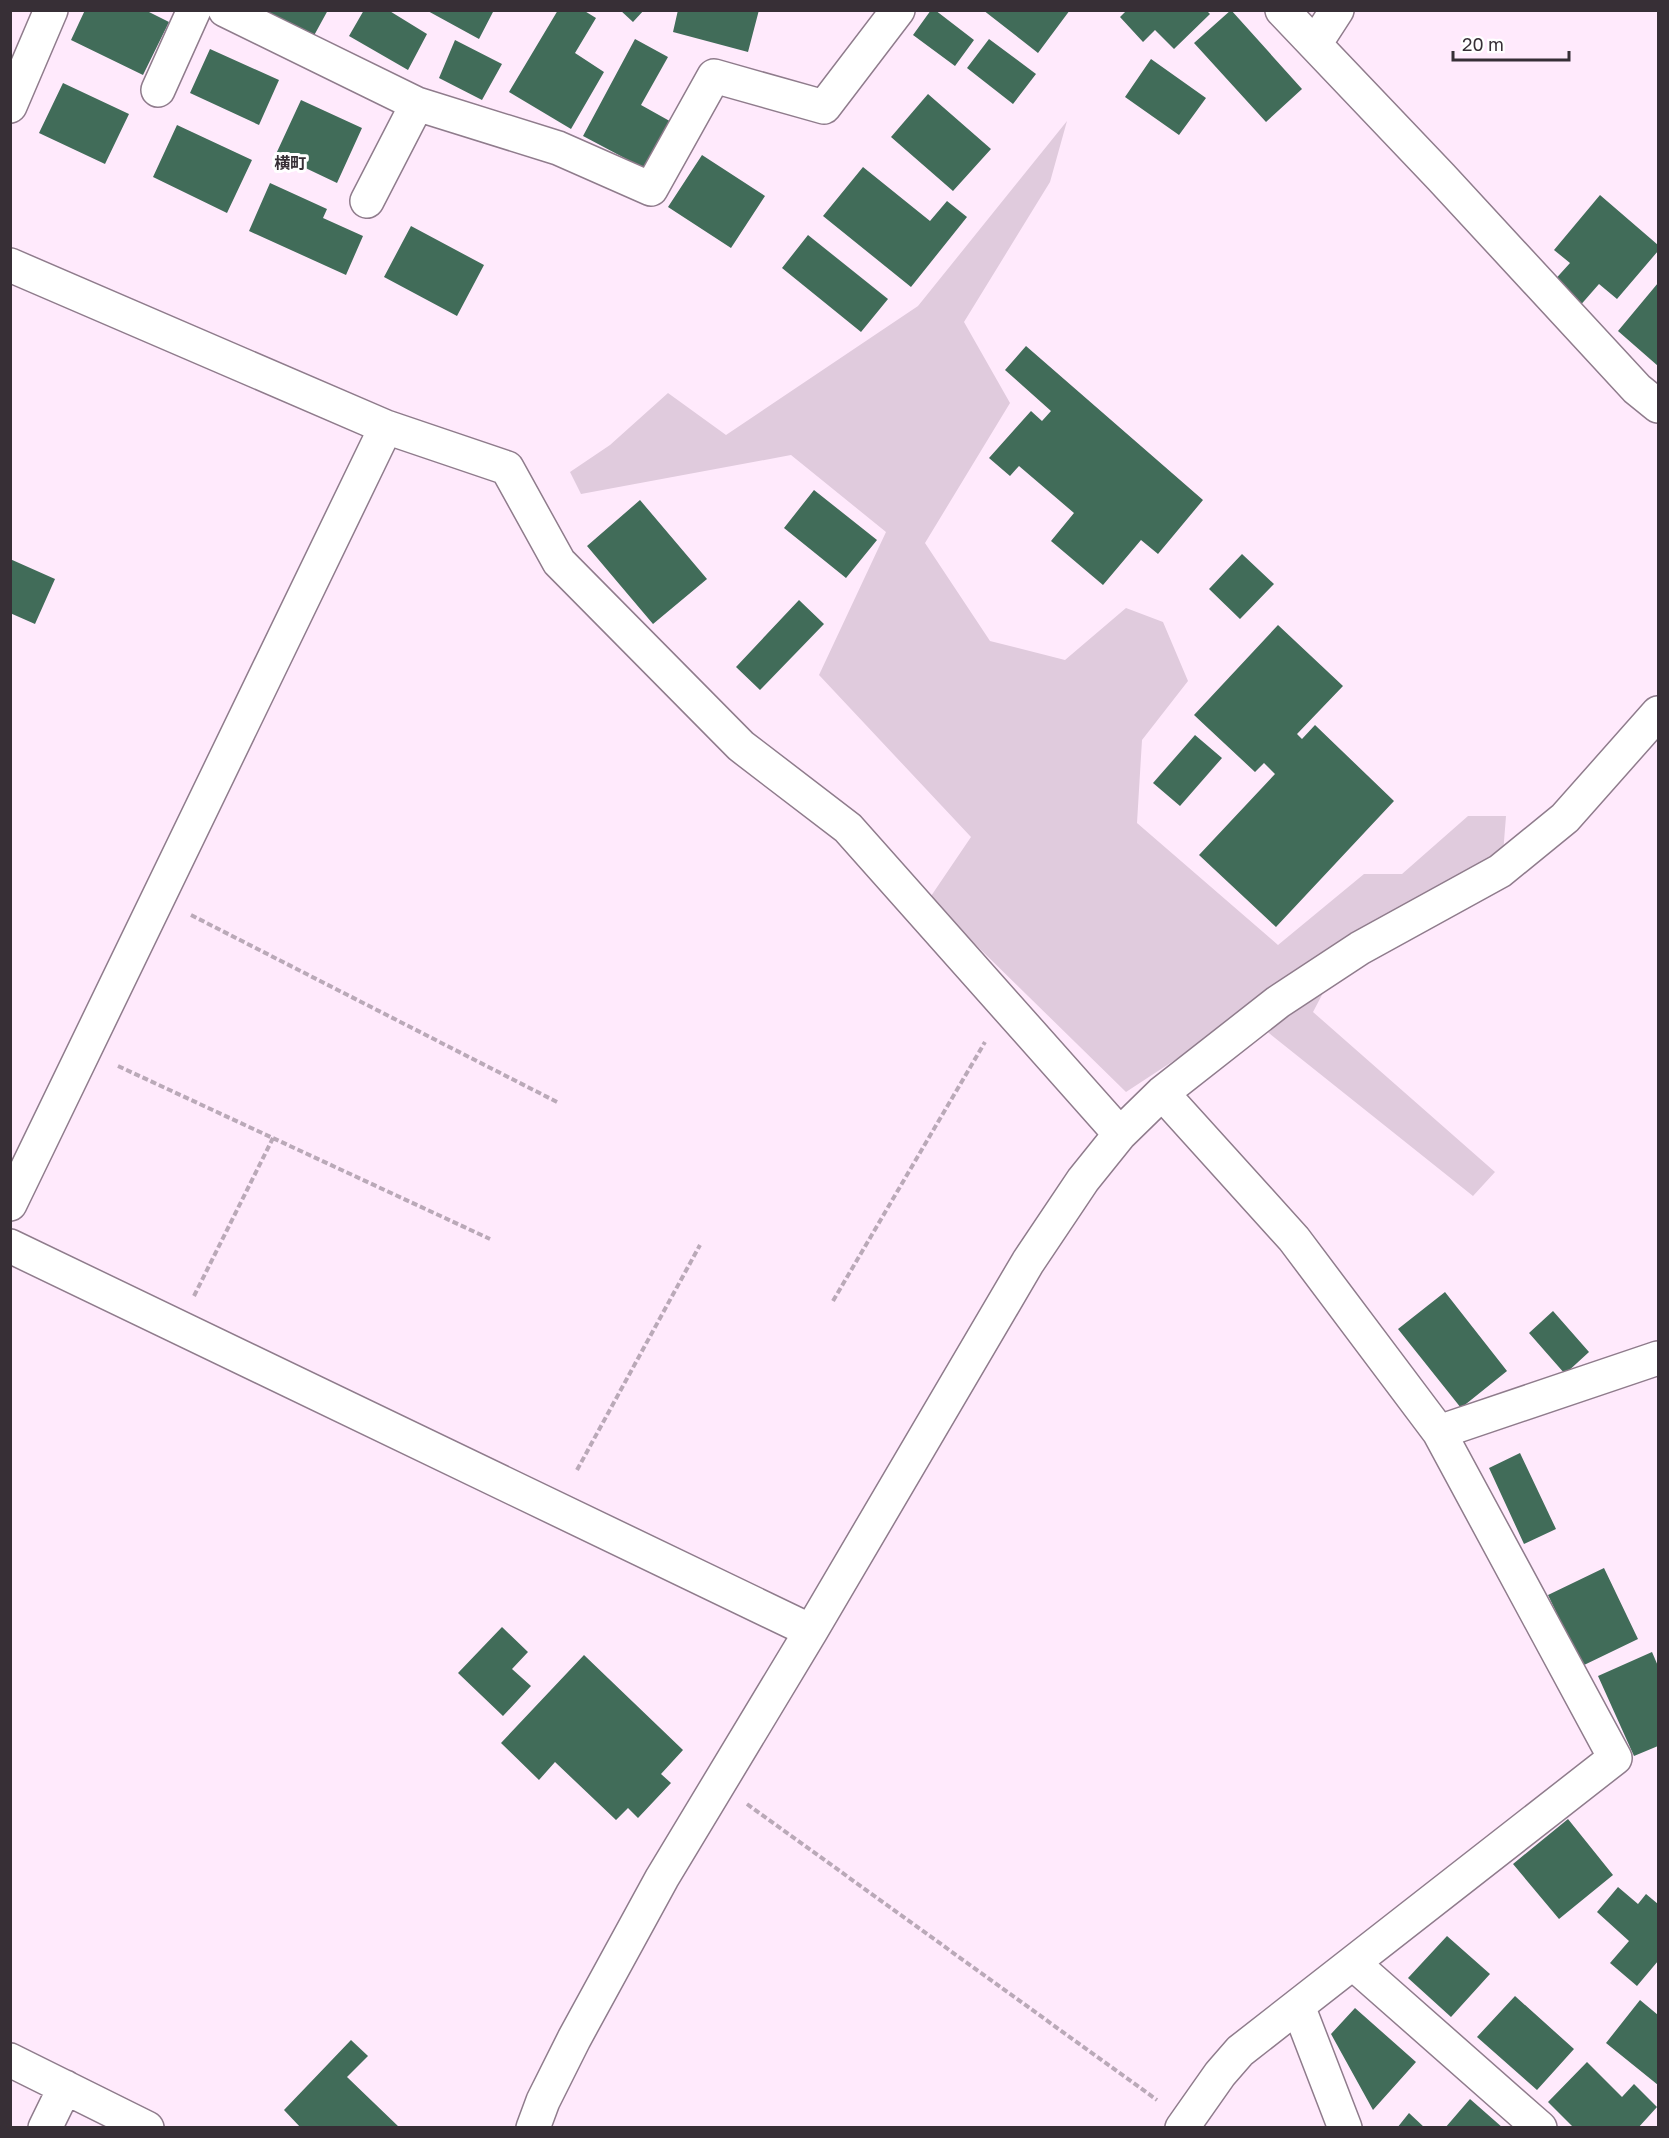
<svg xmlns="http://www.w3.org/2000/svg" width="1669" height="2138" font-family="'Golos Text','Noto Sans JP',sans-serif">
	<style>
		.green { fill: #e0cbdd }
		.building { fill: #416c59 }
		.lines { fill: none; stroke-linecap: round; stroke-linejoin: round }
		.minor-casing { stroke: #8f7c8c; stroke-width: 36 }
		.path { stroke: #baa9b8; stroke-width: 4; stroke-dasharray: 6 3; stroke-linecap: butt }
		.minor { stroke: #fff; stroke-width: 33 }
		.labels { text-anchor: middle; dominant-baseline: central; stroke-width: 6; stroke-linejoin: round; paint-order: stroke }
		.neighbourhood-label { font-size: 16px; font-weight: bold; fill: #372f36; stroke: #fff }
	</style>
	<rect width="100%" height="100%" fill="#ffeafc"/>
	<!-- green -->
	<path class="green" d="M1067 121 1050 182 964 322 1010 403 925 543 990 641 1065 660 1126 608 1163 622 1188 681 1142 740 1137 823 1278 945 1364 874H1402L1468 816H1506L1503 854 1353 936 1313 1012 1495 1172 1473 1196 1245 1014 1126 1092 929 899 971 837 819 675 886 532 791 455 581 494 570 472 610 445 668 393 726 435 918 306Z"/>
	<!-- building -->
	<path class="building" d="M85 10H145L169 22 143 75 71 40Z
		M257 10H328L311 41Z
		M364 10H388L427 34 408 70 349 36Z
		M426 10H494L479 39Z
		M558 10H583L596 18 575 53 604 72 571 129 509 92Z
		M620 10H644L633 22Z
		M678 10H759L748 52 673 32Z
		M931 10H935L974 40 955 66 913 35Z
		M983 10H1070L1038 53Z
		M1127 10H1206L1210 14 1174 49 1155 30 1143 42 1120 17Z
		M1231 10 1302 89 1266 122 1194 43Z
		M635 39 668 57 641 105 675 124 649 171 583 136Z
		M989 39 1036 74 1013 104 967 68Z
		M455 40 502 64 482 100 439 78Z
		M210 49 279 80 259 125 190 93Z
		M1151 59 1206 98 1179 135 1125 97Z
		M63 83 129 114 105 164 39 133Z
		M928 94 991 149 953 191 891 137Z
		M301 100 362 128 337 183 276 154Z
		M177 125 252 160 227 213 153 177Z
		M702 155 765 196 731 248 668 207Z
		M863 167 930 221 947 201 967 217 911 287 823 216Z
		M270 183 327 209 323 218 363 236 346 275 249 231Z
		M1600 195 1658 245V251L1617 299 1599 284 1578 308 1551 284 1570 263 1554 250Z
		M411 226 484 265 457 316 384 277Z
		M808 235 888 299 861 332 782 268Z
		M1658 283V366L1618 331Z
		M1026 346 1203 500 1158 554 1141 540 1103 585 1051 541 1074 513 1019 466 1010 476 989 458 1031 411 1042 421 1051 411 1005 370Z
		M814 490 877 540 846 578 784 528Z
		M640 500 707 579 653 624 587 546Z
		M1242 554 1274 584 1240 619 1209 589Z
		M10 559 55 579 35 624 10 613Z
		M799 600 824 624 760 690 736 667Z
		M1278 625 1343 686 1297 734 1302 739 1315 725 1394 801 1276 927 1199 855 1275 774 1264 763 1255 772 1194 715Z
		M1195 735 1222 758 1180 806 1153 783Z
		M1445 1292 1507 1371 1461 1408 1398 1329Z
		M1553 1311 1589 1352 1565 1374 1529 1333Z
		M1520 1453 1556 1529 1524 1544 1489 1468Z
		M1604 1568 1638 1639 1582 1666 1548 1595Z
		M502 1627 528 1652 512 1669 531 1686 503 1716 458 1673Z
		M1652 1652 1658 1666V1746L1634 1756 1598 1676Z
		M584 1655 683 1750 661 1774 671 1783 638 1818 628 1808 616 1820 555 1762 539 1780 501 1743Z
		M1568 1819 1613 1875 1559 1919 1513 1864Z
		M1618 1887 1638 1904 1646 1894 1658 1904V1961L1637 1986 1610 1963 1629 1941 1597 1912Z
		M1447 1936 1490 1974 1451 2017 1408 1978Z
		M1515 1996 1574 2049 1537 2090 1477 2037Z
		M1640 2000 1658 2015V2085L1606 2043Z
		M1355 2008 1416 2062 1373 2110 1331 2034Z
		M351 2040 368 2056 347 2077 400 2128H301L284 2110Z
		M1587 2062 1622 2097 1634 2084 1657 2107 1638 2128H1574L1548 2102Z
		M1470 2099 1503 2128H1445Z
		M1409 2113 1425 2128H1397Z"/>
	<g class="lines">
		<!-- minor casing -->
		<g class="minor-casing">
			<path id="minor" d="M225 10 417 104 558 148 651 189 714 76 824 107 898 10
				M1282 10 1441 177 1637 389 1658 406
				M1315 44 1337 10
				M158 90 194 10
				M10 106 51 10
				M367 201 417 104
				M10 265 386 427 507 468 559 562 741 746 848 828 1120 1134
				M1162 1093 1294 1239 1439 1432 1615 1758 1240 2051 1220 2074 1182 2128
				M10 1204 386 427
				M10 1246 811 1631
				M1439 1432 1658 1358
				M1354 1964 1540 2128
				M1298 2006 1345 2128
				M10 2060 147 2128
				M45 2128 65 2087
				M533 2128 543 2101 574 2039 662 1878 811 1631 1028 1262 1083 1180 1120 1134 1162 1093 1278 1002 1360 948 1500 871 1565 818 1658 713"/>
		</g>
		<!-- path -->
		<path class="path" d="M191 915 559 1103
			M118 1066 490 1239
			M194 1296 273 1138
			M833 1301 985 1042
			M577 1470 700 1245
			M747 1804 1157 2100"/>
		<!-- minor -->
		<use href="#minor" class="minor"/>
	</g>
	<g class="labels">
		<!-- neighbourhood labels -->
		<g class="neighbourhood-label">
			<text x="290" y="163">横町</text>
		</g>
	</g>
	<!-- border -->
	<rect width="1669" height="2138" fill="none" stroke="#372f36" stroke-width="24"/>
	<!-- scale -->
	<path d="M1453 51v9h116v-9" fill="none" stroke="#372f36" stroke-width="3"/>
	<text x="1462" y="51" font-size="18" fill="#372f36" stroke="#ffffff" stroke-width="4.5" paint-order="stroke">20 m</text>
</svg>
